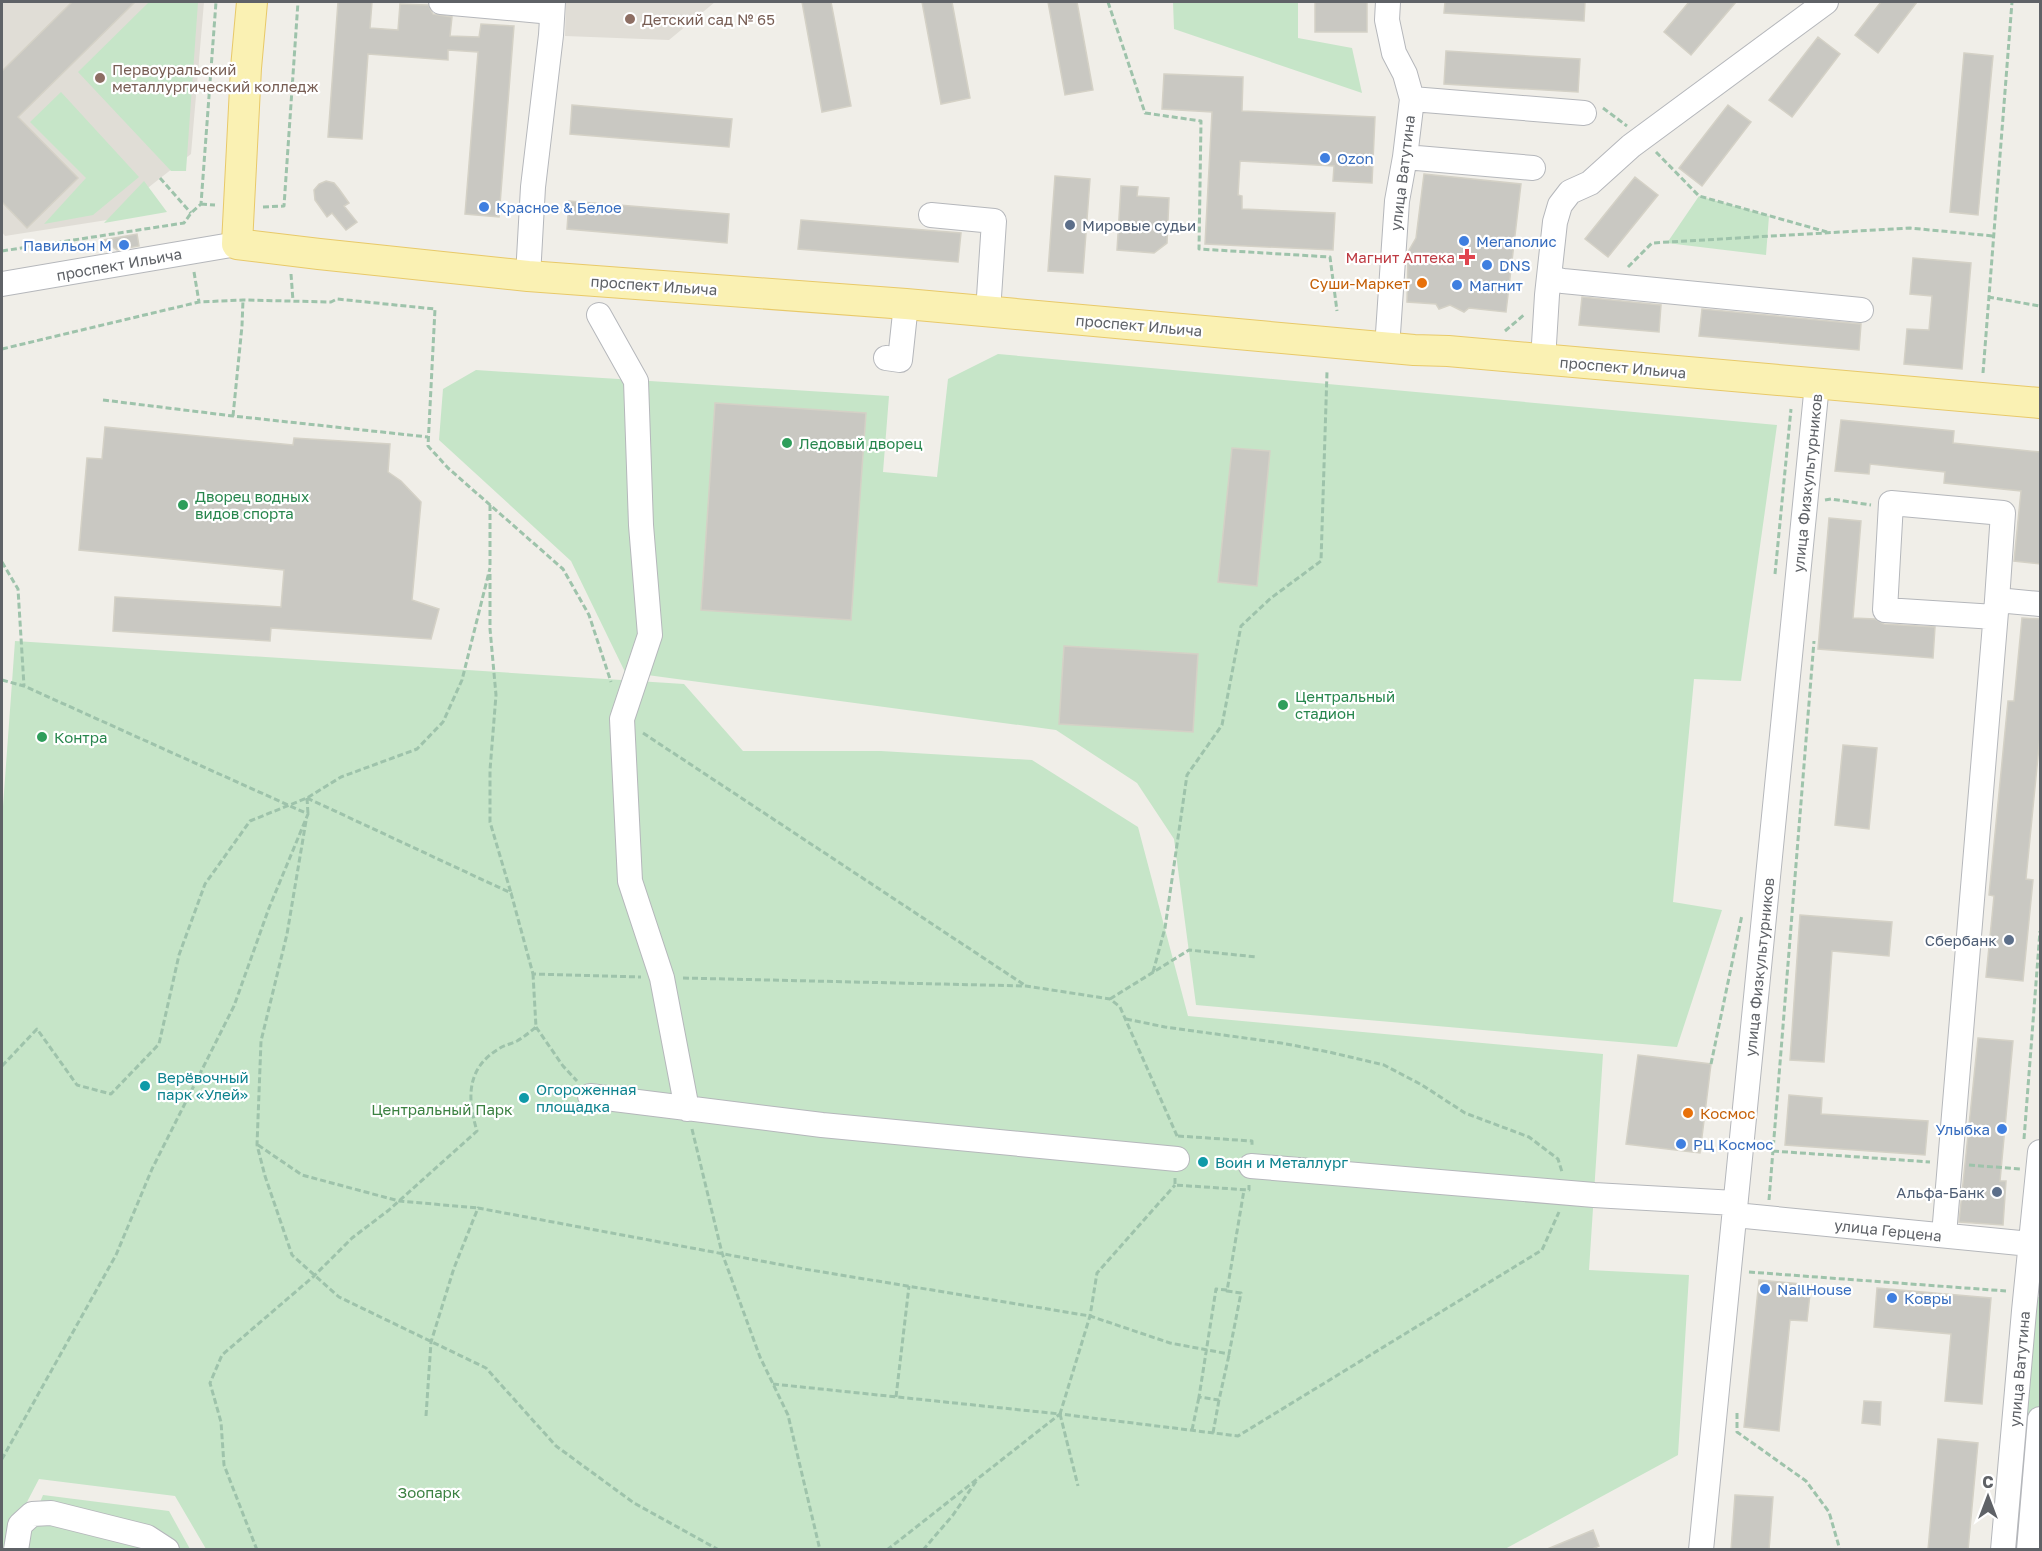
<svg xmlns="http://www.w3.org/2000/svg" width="2042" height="1551" font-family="'Golos Text',sans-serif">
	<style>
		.education { fill: #e0ddd6 }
		.green { fill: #c6e5c8 }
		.building { fill: #c9c8c2; stroke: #d4d1c6; stroke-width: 1.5 }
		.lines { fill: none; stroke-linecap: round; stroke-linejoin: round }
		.minor-casing { stroke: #b5b7bb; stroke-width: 26 }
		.major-casing { stroke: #e8c969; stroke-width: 32 }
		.path { stroke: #9ec3ab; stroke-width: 3; stroke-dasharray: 6 3; stroke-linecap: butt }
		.minor { stroke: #fff; stroke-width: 24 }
		.major { stroke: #faf1b3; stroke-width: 30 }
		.education-dot { fill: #8d6e63; stroke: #fff; stroke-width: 2 }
		.shop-dot { fill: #3f7fe0; stroke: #fff; stroke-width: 2 }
		.service-dot { fill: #5c6f8a; stroke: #fff; stroke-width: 2 }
		.health-dot { fill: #e0444e; stroke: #fff; stroke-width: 2 }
		.food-dot { fill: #e8710a; stroke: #fff; stroke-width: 2 }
		.leisure-dot { fill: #2e9e5b; stroke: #fff; stroke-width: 2 }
		.culture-dot { fill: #0f9aa8; stroke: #fff; stroke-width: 2 }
		.labels { text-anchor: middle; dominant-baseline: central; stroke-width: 4.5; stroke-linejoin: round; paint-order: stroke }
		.education-label { font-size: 15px; fill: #785e54; stroke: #fff; text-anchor: start }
		.shop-label { font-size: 15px; fill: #366cbe; stroke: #fff; text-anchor: start }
		.street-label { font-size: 15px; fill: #5f6267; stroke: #fff }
		.service-label { font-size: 15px; fill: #4e5e75; stroke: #fff; text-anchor: end }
		.health-label { font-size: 15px; fill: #be3a42; stroke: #fff; text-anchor: end }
		.food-label { font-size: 15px; fill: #c56008; stroke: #fff; text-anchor: end }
		.leisure-label { font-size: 15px; fill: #27864d; stroke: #fff; text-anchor: start }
		.culture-label { font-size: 15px; fill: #0d838f; stroke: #fff; text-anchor: start }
		.park-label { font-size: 15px; fill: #3b8141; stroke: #fff }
	</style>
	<rect width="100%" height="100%" fill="#f0eee8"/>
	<!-- education -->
	<path class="education" d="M2 2H204L191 154 107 220 5 236 2 232Z
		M566 2H715L669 40 565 36Z"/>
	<!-- green -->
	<path class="green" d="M149 2H198L186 171H171L78 72Z
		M1173 2H1298V38L1352 48 1362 93 1174 29Z
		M61 92 139 177 93 215 44 224 86 178 30 122Z
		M144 181 167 212 104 223Z
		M1699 196 1769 216 1766 255 1667 243Z
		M998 354 1777 425 1741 681 1694 679 1673 902 1722 910 1677 1047 1196 1005 1174 839 1137 783 1056 730 625 672 571 561 439 440 443 389 476 370 889 396 883 472 937 477 948 379Z
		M15 641 684 684 743 751H881L1032 760 1138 827 1188 1016 1603 1054 1589 1270 1689 1275 1678 1455 1505 1549H206L175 1496 39 1479 2 1550V820Z
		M2035 1297H2040V1549L2013 1550Z
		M43 1495 169 1511 190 1549 20 1550Z"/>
	<!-- building -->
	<path class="building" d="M72 2H135L18 117 78 178 27 228 2 202V71Z
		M338 2H372L370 28 398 30 400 4 428 5 433 14 452 17 450 36 479 37 481 24 514 26 499 217 465 214 478 52 448 50V60L368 54 362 139 328 137Z
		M802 2H831L851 106 822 112Z
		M922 2H952L970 98 941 104Z
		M1048 2H1077L1093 90 1065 95Z
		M1315 2H1367V32H1315Z
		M1445 2H1585L1584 21 1444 13Z
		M1689 2H1736L1691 55 1664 32Z
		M1881 2H1917L1878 53 1855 35Z
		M1818 37 1840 54 1792 117 1769 100Z
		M1446 51 1580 59 1578 92 1444 84Z
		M1964 53 1993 56 1978 215 1950 212Z
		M1164 74 1243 77 1242 111 1375 117 1372 183 1333 181 1334 166 1240 161 1238 195 1242 196V209L1335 213 1333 250 1205 244 1212 112 1162 109Z
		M572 105 732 119 729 147 570 134Z
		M1728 105 1751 122 1702 186 1679 168Z
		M1424 174 1521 184 1506 312 1469 308 1464 312 1450 305 1439 309 1436 304 1407 302 1408 252 1416 238Z
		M1055 176 1090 179 1083 273 1048 271Z
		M1635 177 1658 195 1608 257 1585 239Z
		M326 181 334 183 339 189 349 203 344 206 357 222 346 230 332 213 327 217 315 200 314 190 319 184Z
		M1121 186 1138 187 1137 196 1169 198 1167 243 1154 253 1117 250Z
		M569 201 729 214 727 243 567 229Z
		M801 220 961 233 958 262 798 249Z
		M137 234 139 246 117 250 103 240Z
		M1913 258 1971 263 1962 369 1904 364 1907 329 1929 330 1932 296 1910 294Z
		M1582 297 1661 305 1659 332 1579 325Z
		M1702 309 1861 324 1859 350 1699 336Z
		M715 403 866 413 851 620 701 610Z
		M1841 420 1954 431 1953 443 2040 452V564L2014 561 2021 491 1944 483 1945 472 1870 464 1869 474 1835 471Z
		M105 427 293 445 294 438 390 444 388 472 401 481 421 502 412 600 439 609 431 639 271 628 270 641 113 631 115 597 281 607 284 570 79 550 87 458 102 459Z
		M1232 448 1270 451 1257 586 1218 582Z
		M1829 518 1861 521 1853 618 1875 619 1884 624 1935 627 1933 658 1818 649Z
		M2022 618 2040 619V736L2026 879 2033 880 2023 981 1986 977 1994 896 1989 895 2008 701H2014Z
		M1064 646 1198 654 1193 732 1059 724Z
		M1843 745 1877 748 1869 829 1835 825Z
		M1800 915 1892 922 1889 956 1832 951 1824 1062 1790 1060Z
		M1978 1038 2013 1041 2000 1181H2006L2003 1225 1959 1222Z
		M1638 1055 1711 1064 1700 1153 1626 1144Z
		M1789 1095 1822 1098 1821 1114 1928 1121 1925 1155 1785 1145Z
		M1759 1280 1811 1285 1807 1321 1790 1320 1779 1431 1744 1427Z
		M1877 1288 1991 1298 1982 1404 1945 1401 1951 1334 1874 1327Z
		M1864 1401 1881 1402 1880 1425 1862 1423Z
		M1938 1439 1978 1443 1968 1550H1928Z
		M1735 1495 1773 1497 1769 1550H1731Z
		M1593 1530 1599 1546 1590 1550H1545Z"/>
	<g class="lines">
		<!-- minor casing -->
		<g class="minor-casing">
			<path id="minor" d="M441 2 552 12
				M1412 99 1584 113
				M1405 157 1533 168
				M931 215 994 221 988 312
				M528 276 533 187 551 35 553 2
				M1549 278 1563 281 1861 310
				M2 284 237 244
				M599 315 636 381 641 525 650 635 622 719 630 881 662 978 687 1109
				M1387 348 1397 201 1405 157 1412 99 1405 74 1394 53 1387 20 1388 2
				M886 358 900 360 906 304
				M1543 360 1547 295 1555 222 1560 205 1570 192 1590 183 1631 146 1826 2
				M1997 600 2040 604
				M590 1096 822 1125 1177 1159
				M1251 1166 1594 1195 1735 1203
				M1735 1215 2040 1245
				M1944 1235 1997 600 2003 513 1891 503 1885 610 1995 617
				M16 1550 20 1525 32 1514 51 1513 147 1537 167 1550
				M1701 1550 1817 384
				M2003 1550 2024 1311 2040 1152
				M2029 1550 2040 1419"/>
		</g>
		<!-- major casing -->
		<g class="major-casing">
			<path id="major" d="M252 2 246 68 237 244 319 254 528 276 906 304 1414 350 1448 351 2040 403"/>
		</g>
		<!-- path -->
		<path class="path" d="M1108 2 1145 113 1201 121 1199 249 1330 257 1337 311
			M1603 108 1627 126
			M1656 152 1699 196 1827 232
			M160 178 191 213
			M201 204 215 205
			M263 207 284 206 298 2
			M2 251 184 223 191 213 201 204 216 2
			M1628 267 1652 243 1910 228 1993 236
			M194 272 199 302
			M291 274 293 301
			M1988 297 2040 306
			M1505 331 1525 314
			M2 349 199 302 243 300 331 302 337 299 435 309 428 446 448 468 563 569 589 615 611 682
			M1983 373 2012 2
			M103 400 233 416 428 437
			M233 416 242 326 243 300
			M1825 500 1831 499 1871 505
			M490 505V567
			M2 562 18 589 24 686
			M490 574V629L496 695 490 770V822L511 893
			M1775 574 1791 409
			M2 680 24 686 308 814 269 908 234 1006 152 1169 116 1255 2 1459
			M643 733 1026 986
			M307 798 511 893 533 974 641 977
			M307 798 308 814
			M306 821 287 934 261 1041 257 1145 265 1176 292 1255 339 1297 486 1368 556 1446 634 1503 719 1550
			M1153 972 1165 928 1187 775 1222 725 1241 626 1271 598 1321 561 1327 372
			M683 978 1026 986 1110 999 1120 1007 1178 1138
			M1110 999 1189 950 1257 957
			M1126 1019 1165 1027 1281 1043 1329 1052 1384 1065 1422 1085 1465 1113 1529 1137 1558 1159 1562 1172
			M536 1027 563 1066 577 1081
			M1711 1064 1742 915
			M2 1066 37 1029 77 1085 111 1094 159 1044 179 955 205 884 250 821 307 798 341 777 417 749 443 722 462 680 490 568
			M692 1129 722 1253 760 1357 788 1415 820 1550
			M1178 1136 1252 1141V1146
			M2024 1139 2040 931
			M258 1145 302 1175 399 1201 478 1208
			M1773 1151 1930 1162
			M1969 1165 2020 1169
			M1175 1178V1185L1249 1190V1185
			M1769 1200 1814 641
			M1749 1272 2006 1291
			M1227 1290 1216 1289 1199 1397 1219 1400 1229 1355
			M773 1384 1060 1414 1090 1316 1097 1273 1175 1185
			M896 1397 909 1286
			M1737 1413V1432L1806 1481 1829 1512 1840 1550
			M1060 1414 1078 1486
			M426 1416 431 1342 454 1268 478 1208 804 1269 1090 1316 1170 1343 1229 1354 1241 1293 1227 1291 1244 1190
			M1192 1430 1199 1397
			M1213 1433 1219 1400
			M257 1550 224 1465 221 1422 210 1383 222 1355 314 1276 352 1238 389 1210 477 1131C467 1098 466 1068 500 1048 505 1045 511 1044 517 1041 524 1037 530 1032 536 1027L533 974
			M887 1550 1060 1414 1238 1436 1542 1250 1559 1212
			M923 1550 953 1515 977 1480"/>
		<!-- minor -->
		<use href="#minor" class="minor"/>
		<!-- major -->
		<use href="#major" class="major"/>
	</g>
	<!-- markers -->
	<g class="education-dot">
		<circle cx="630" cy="19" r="6"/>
		<circle cx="100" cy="78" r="6"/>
	</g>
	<g class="shop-dot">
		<circle cx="1325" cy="158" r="6"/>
		<circle cx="484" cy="207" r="6"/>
		<circle cx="1464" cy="241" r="6"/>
		<circle cx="124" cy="245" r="6"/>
		<circle cx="1487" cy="265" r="6"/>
		<circle cx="1457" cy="285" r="6"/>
		<circle cx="2002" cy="1129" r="6"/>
		<circle cx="1681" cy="1144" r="6"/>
		<circle cx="1765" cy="1289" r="6"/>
		<circle cx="1892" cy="1298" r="6"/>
	</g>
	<g class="service-dot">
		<circle cx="1070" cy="225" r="6"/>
		<circle cx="2009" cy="940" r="6"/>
		<circle cx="1997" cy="1192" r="6"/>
	</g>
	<path class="health-dot" d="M1464 248h6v6h6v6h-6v6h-6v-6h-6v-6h6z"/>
	<g class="food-dot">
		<circle cx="1422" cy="283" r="6"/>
		<circle cx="1688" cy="1113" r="6"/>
	</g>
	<g class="leisure-dot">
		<circle cx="787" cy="443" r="6"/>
		<circle cx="183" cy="505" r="6"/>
		<circle cx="1283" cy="705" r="6"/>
		<circle cx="42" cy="737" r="6"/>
	</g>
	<g class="culture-dot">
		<circle cx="145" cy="1086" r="6"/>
		<circle cx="524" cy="1098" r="6"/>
		<circle cx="1203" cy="1162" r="6"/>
	</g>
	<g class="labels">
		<!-- education labels -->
		<g class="education-label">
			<text x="642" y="19">Детский сад № 65</text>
			<text x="112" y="69">Первоуральский<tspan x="112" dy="17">металлургический колледж</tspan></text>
		</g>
		<!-- shop labels -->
		<g class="shop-label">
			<text x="1337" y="158">Ozon</text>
			<text x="496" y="207">Красное &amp; Белое</text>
			<text x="1476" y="241">Мегаполис</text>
			<text x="112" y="245" text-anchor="end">Павильон М</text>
			<text x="1499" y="265">DNS</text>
			<text x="1469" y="285">Магнит</text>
			<text x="1990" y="1129" text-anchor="end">Улыбка</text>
			<text x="1693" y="1144">РЦ Космос</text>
			<text x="1777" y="1289">NailHouse</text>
			<text x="1904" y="1298">Ковры</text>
		</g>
		<!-- street labels -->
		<g class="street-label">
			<text transform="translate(1402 173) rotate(-83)">улица Ватутина</text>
			<text transform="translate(119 264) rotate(-10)">проспект Ильича</text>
			<text transform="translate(654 285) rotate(4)">проспект Ильича</text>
			<text transform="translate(1139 325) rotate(5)">проспект Ильича</text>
			<text transform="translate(1623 367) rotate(5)">проспект Ильича</text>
			<text transform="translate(1807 483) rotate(-84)">улица Физкультурников</text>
			<text transform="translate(1759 967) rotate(-84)">улица Физкультурников</text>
			<text transform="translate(1888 1230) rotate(6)">улица Герцена</text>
			<text transform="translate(2019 1369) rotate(-85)">улица Ватутина</text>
		</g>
		<!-- service labels -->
		<g class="service-label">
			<text x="1082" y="225" text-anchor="start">Мировые судьи</text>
			<text x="1997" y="940">Сбербанк</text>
			<text x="1985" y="1192">Альфа-Банк</text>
		</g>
		<!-- health labels -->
		<g class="health-label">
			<text x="1455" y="257">Магнит Аптека</text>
		</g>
		<!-- food labels -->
		<g class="food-label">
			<text x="1410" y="283">Суши-Маркет</text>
			<text x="1700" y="1113" text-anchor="start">Космос</text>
		</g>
		<!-- leisure labels -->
		<g class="leisure-label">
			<text x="799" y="443">Ледовый дворец</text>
			<text x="195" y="496">Дворец водных<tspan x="195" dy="17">видов спорта</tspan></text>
			<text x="1295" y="696">Центральный<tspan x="1295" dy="17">стадион</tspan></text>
			<text x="54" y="737">Контра</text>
		</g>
		<!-- culture labels -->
		<g class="culture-label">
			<text x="157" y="1077">Верёвочный<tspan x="157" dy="17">парк «Улей»</tspan></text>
			<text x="536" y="1089">Огороженная<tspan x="536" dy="17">площадка</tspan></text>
			<text x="1215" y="1162">Воин и Металлург</text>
		</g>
		<!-- park labels -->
		<g class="park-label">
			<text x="442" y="1109">Центральный Парк</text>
			<text x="429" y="1492">Зоопарк</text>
		</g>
	</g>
	<!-- border -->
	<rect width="2042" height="1551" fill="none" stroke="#5f6267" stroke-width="6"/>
	<!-- north arrow -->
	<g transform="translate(1988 1497)" stroke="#ffffff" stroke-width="4.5" paint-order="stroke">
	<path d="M0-4.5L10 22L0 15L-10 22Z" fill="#5f6267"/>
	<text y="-9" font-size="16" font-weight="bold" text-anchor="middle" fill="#5f6267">С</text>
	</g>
</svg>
